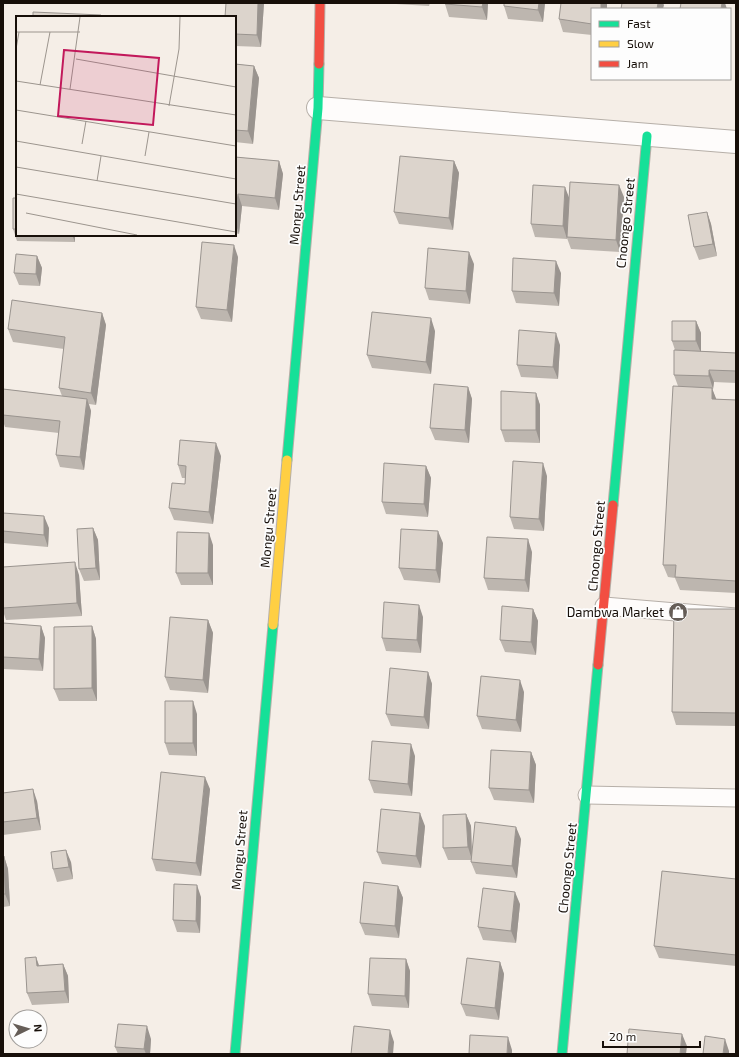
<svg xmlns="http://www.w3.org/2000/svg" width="739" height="1057" font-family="'Exo 2',sans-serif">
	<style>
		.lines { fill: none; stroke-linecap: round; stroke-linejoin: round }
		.lane-casing { stroke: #b6afa8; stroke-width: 19 }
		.street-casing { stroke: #b6afa8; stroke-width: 24 }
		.fast-casing { stroke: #b6afa8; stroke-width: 11 }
		.slow-casing { stroke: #b6afa8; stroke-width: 11 }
		.jam-casing { stroke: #b6afa8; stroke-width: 11 }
		.lane { stroke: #fefcfb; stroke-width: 17 }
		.street { stroke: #fefcfb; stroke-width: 22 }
		.fast { stroke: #16e098; stroke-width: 9 }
		.slow { stroke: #ffcf43; stroke-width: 9 }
		.jam { stroke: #f24e42; stroke-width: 9 }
		.wall { fill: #bdb6af }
		.shaded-wall { fill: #9a948f }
		.building { fill: #dcd4cc; stroke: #9a948f }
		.labels { text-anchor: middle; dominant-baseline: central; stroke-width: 3.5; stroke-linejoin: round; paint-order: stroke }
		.street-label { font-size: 13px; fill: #170f09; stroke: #fdfdfd }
		.poi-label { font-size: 13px; fill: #170f09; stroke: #fdfdfd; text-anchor: end }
		.inset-road { fill: none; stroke: #9c958e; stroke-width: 1 }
		.view { fill: #c2185b; fill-opacity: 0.15; stroke: #c2185b; stroke-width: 2 }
		.inset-edge { fill: none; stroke: #170f09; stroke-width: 2 }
	</style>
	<rect width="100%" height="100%" fill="#f5eee7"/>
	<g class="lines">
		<!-- lane casing -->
		<g class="lane-casing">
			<path id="lane" d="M604 606 736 617
				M587 795 736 798"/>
		</g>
		<!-- street casing -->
		<g class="street-casing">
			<path id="street" d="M318 108 736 142"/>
		</g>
		<!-- fast casing -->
		<g class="fast-casing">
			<path id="fast" d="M287 460 318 108 319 64
				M613 505 647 136
				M235 1054 273 625
				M562 1054 598 665"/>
		</g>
		<!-- slow casing -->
		<g class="slow-casing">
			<path id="slow" d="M273 625 287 460"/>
		</g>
		<!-- jam casing -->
		<g class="jam-casing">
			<path id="jam" d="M319 64 320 3
				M598 665 613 505"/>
		</g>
		<!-- lane -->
		<use href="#lane" class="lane"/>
		<!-- street -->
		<use href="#street" class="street"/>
		<!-- fast -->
		<use href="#fast" class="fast"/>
		<!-- slow -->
		<use href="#slow" class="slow"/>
		<!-- jam -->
		<use href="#jam" class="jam"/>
	</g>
	<!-- wall -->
	<path class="wall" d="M226 3H264L261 47 235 46V17Z
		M395 3H430L429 6 396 4Z
		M488 3 487 20 449 17 445 4Z
		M545 3 543 22 508 19 504 6Z
		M607 3V9H592V35L563 32 559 19Z
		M235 64 254 66 259 78 253 144 235 142Z
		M235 157 279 161 283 174 279 210 242 206 239 234 235 233Z
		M454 161 459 173 453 230 399 224 394 212Z
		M624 197 620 252 571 249 567 238V239L535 237 531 224 569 198Z
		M17 198V235H75V242L17 241 13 229Z
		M707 212 711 224 717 256 699 260 694 247Z
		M37 256 42 268 40 286 19 285 14 273Z
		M238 257 232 322 201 319 196 307Z
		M474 264 470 304 429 300 425 288Z
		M561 273 559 306 516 303 512 291Z
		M102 313 106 325 96 405 89 404 91 411 84 470 60 467 56 455 59 433 5 427 3 421V389L62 396 59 388 64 349 13 342 8 329Z
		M696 321 701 333V351L736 353V383L714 382 713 389H712L716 399 736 400V593L680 590 675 578 668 577 663 565 678 386 674 375 675 350 672 341Z
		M435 331 431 374 372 368 367 355Z
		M560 345 558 379 521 377 517 365Z
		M468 387 472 399 469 443 435 440 430 428Z
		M536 393 540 405V443L505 442 501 430Z
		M221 456 213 524 174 520 169 508 185 484V478H182L178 465Z
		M426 466 431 478 428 517 386 514 382 502Z
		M547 476 544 531 514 529 510 517Z
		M3 513 49 528 48 547 3 543Z
		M93 528 98 540 100 580 84 581 79 569Z
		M443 543 440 583 404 580 399 568Z
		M213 545V585H181L176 573Z
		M532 552 529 592 488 590 484 578Z
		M3 567 79 575 82 616 6 620 3 611Z
		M533 609 538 621 536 655 505 652 500 640Z
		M736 609V726L676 725 672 712Z
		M423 617 421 653 386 651 382 638Z
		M208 620 213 633 208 693 170 690 165 677Z
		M3 623 41 626 45 638 43 671 3 669Z
		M92 626 96 639 97 701H59L54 689Z
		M428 672 432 684 429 729 391 726 386 714Z
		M524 692 521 732 482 729 477 716Z
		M197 714V756L169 755 165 743Z
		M531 752 536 765 534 803 494 800 489 788Z
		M415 756 412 796 374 793 369 780Z
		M210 789 201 876 156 871 152 859Z
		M3 793 37 801 41 830 3 835Z
		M466 814 471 826 472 854 521 839 517 878 476 874 471 862V860H448L443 848Z
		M425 826 421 868 382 864 377 852Z
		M3 856H4L8 869 10 906 3 907Z
		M71 862 73 879 57 882 53 869Z
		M736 879V966L659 958 654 946Z
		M398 886 403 898 399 938 365 935 360 923Z
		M201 897 200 933 177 932 173 920Z
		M520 904 516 943 483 940 478 927Z
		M36 957 39 965 63 964 68 976 69 1003 32 1005 27 993Z
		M406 959 410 971 409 1008 372 1006 368 994Z
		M500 962 504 974 499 1020 466 1016 461 1004Z
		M151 1039 150 1054H118L115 1047Z"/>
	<!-- shaded-wall -->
	<path class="shaded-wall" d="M258 3H264L261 47 257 35Z
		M483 3H488L487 20 482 7Z
		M539 3H545L543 22 538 10Z
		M601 3H607V9H601Z
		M658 3H663L664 5 663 9H657Z
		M722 3H725L727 9H721Z
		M254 66 259 78 253 144 248 131Z
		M279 161 283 174 279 210 275 198Z
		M454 161 459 173 453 230 449 218Z
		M619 185 624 197 620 252 616 240Z
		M565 187 570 200 567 239 563 226Z
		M238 194 242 206 239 234 235 222Z
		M707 212 711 224 717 256 713 244Z
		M72 235H75V242Z
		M234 245 238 257 232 322 227 310Z
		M469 252 474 264 470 304 466 291Z
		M37 256 42 268 40 286 36 274Z
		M556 261 561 273 559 306 554 293Z
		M102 313 106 325 96 405 91 393Z
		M431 318 435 331 431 374 426 362Z
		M696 321 701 333V353L696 341Z
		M556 333 560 345 558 379 553 367Z
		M709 370 714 382 713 389 709 376Z
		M468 387 472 399 469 443 465 430Z
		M712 388 717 401 712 399Z
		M536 393 540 405V443L536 430Z
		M87 399 91 411 84 470 80 457Z
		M216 443 221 456 213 524 209 512Z
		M543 463 547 476 544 531 539 519Z
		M426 466 431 478 428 517 424 504Z
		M44 516 49 528 48 547 44 535Z
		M93 528 98 540 100 580 96 568Z
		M438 531 443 543 440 583 436 570Z
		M209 533 213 545V585L208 573Z
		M528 539 532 552 529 592 525 580Z
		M75 562 79 575 82 616 77 603Z
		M419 605 423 617 421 653 417 640Z
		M533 609 538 621 536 655 531 642Z
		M208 620 213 633 208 693 203 680Z
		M41 626 45 638 43 671 39 659Z
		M92 626 96 639 97 701 92 688Z
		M428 672 432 684 429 729 424 717Z
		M520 680 524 692 521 732 516 720Z
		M193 701 197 714V756L193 743Z
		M411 744 415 756 412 796 408 784Z
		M531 752 536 765 534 803 529 790Z
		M205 777 210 789 201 876 196 863Z
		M33 789 37 801 41 830 37 818Z
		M420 813 425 826 421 868 416 856Z
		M466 814 471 826 472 860 468 847Z
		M516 827 521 839 517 878 512 866Z
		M66 850 71 862 73 879 69 867Z
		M4 856 8 869 10 906 5 894Z
		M197 885 201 897 200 933 196 921Z
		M398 886 403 898 399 938 395 926Z
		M515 892 520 904 516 943 511 931Z
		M36 957 40 969 37 966Z
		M406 959 410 971 409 1008 405 996Z
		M500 962 504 974 499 1020 495 1008Z
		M63 964 68 976 69 1003 65 991Z
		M147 1026 151 1039 150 1054H146L144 1049Z
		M390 1030 394 1042 393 1054H388Z
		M682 1034 687 1046 686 1054H680Z
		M508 1037 512 1050V1054H507Z
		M725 1039 729 1051V1054H723Z"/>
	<!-- building -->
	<path class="building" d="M226 3H258L257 35 235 34V17H225Z
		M445 3H483L482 7 445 4Z
		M504 3H539L538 10 504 6Z
		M561 3H601V9H592V24L559 19Z
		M622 3H658L657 9H621Z
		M681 3H722L721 9H680Z
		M33 12 101 15V17H33Z
		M235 64 254 66 248 131 235 130Z
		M400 156 454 161 449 218 394 212Z
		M235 157 279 161 275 198 238 194 235 219Z
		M570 182 619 185 616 240 567 237Z
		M533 185 565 187 563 226 531 224Z
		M13 198H17V229H13Z
		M707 212 713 244 694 247 688 215Z
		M202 242 234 245 227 310 196 307Z
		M428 248 469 252 466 291 425 288Z
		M16 254 37 256 36 274 14 273Z
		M513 258 556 261 554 293 512 291Z
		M12 300 102 313 91 393 59 388 65 337 8 329Z
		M372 312 431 318 426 362 367 355Z
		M672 321H696V341H672Z
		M519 330 556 333 553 367 517 365Z
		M674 350 736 353V371L709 370V376L674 375Z
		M434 384 468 387 465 430 430 428Z
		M673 386 712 388V399L736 400V581L675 577 676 565H663Z
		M3 389 87 399 80 457 56 455 60 421 3 415Z
		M501 391 536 393V430H501Z
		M180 440 216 443 209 512 169 508 172 483 185 484 186 466 178 465Z
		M513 461 543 463 539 519 510 517Z
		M384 463 426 466 424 504 382 502Z
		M3 513 44 516V535L3 531Z
		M93 528 96 568 79 569 77 529Z
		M401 529 438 531 436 570 399 568Z
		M177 532 209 533 208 573H176Z
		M487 537 528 539 525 580 484 578Z
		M75 562 77 603 3 608V567Z
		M384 602 419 605 417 640 382 638Z
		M502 606 533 609 531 642 500 640Z
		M674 609H736V713L672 712Z
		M170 617 208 620 203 680 165 677Z
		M3 623 41 626 39 659 3 657Z
		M92 626V688L54 689V627Z
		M390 668 428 672 424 717 386 714Z
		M481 676 520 680 516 720 477 716Z
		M165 701H193V743H165Z
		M372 741 411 744 408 784 369 780Z
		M491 750 531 752 529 790 489 788Z
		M161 772 205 777 196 863 152 859Z
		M33 789 37 818 3 822V793Z
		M381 809 420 813 416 856 377 852Z
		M466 814 468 847 443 848V815Z
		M475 822 516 827 512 866 471 862Z
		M66 850 69 867 53 869 51 852Z
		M3 856H4L5 894H3Z
		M662 871 736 879V955L654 946Z
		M364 882 398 886 395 926 360 923Z
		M174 884 197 885 196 921 173 920Z
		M483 888 515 892 511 931 478 927Z
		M36 957 37 966 63 964 65 991 27 993 25 958Z
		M370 958 406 959 405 996 368 994Z
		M467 958 500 962 495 1008 461 1004Z
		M118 1024 147 1026 144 1049 115 1047Z
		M354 1026 390 1030 388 1054H351Z
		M629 1029 682 1034 680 1054H627Z
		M470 1035 508 1037 507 1054H469Z
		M705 1036 725 1039 723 1054H703Z"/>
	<!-- icons -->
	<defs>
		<g id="shop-disc" transform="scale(1)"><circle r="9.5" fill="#655d57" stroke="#fdfdfd"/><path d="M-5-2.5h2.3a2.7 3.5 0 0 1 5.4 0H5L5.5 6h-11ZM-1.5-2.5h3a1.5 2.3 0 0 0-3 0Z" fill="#fff"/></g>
	</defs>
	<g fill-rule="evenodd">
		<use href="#shop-disc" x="678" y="612"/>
	</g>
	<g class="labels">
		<!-- street labels -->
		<g class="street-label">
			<text transform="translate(297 205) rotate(-85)">Mongu Street</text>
			<text transform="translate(625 223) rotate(-84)">Choongo Street</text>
			<text transform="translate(268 528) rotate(-85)">Mongu Street</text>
			<text transform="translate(596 546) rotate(-85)">Choongo Street</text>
			<text transform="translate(239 850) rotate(-85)">Mongu Street</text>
			<text transform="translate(567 868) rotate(-84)">Choongo Street</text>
		</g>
		<!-- poi labels -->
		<g class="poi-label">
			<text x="664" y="612">Dambwa Market</text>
		</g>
	</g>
	<!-- overview -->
	<g transform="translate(16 16)">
		<rect width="220" height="220" fill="#f5eee7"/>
		<path class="inset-road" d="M0 16H64M0 33 3 16M60 43 220 71M0 65 220 99M24 69 34 16M54 73 64 1M153 90 163 33 164 1M0 94 220 130M0 125 220 163M66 128 70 105M129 140 133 116M0 151 220 188M81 165 85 140M0 178 220 216M10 197 121 219"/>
		<path class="view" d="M48 34 143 42 137 109 42 100Z"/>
		<rect width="220" height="220" class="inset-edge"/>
	</g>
	<!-- border -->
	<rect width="739" height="1057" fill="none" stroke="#170f09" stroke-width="8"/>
	<!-- legend -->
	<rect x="591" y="8" width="140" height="72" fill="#fdfdfd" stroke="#a19e9b"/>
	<rect x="599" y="21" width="20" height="6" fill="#16e098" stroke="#a19e9b"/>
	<text x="627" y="28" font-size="12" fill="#170f09">Fast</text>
	<rect x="599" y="41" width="20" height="6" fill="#ffcf43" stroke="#a19e9b"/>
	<text x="627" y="48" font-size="12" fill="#170f09">Slow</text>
	<rect x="599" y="61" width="20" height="6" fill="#f24e42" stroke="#a19e9b"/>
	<text x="627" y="68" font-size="12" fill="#170f09">Jam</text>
	<!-- north arrow -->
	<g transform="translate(28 1029) rotate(85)"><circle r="19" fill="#fdfdfd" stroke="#a19e9b"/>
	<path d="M0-3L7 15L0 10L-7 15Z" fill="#655d57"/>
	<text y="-6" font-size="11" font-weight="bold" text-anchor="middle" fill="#170f09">N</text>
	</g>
	<!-- scale -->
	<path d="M603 1041v6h97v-6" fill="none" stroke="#170f09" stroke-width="2"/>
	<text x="609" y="1041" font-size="12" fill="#170f09" stroke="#fdfdfd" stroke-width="3" paint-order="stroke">20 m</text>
</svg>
